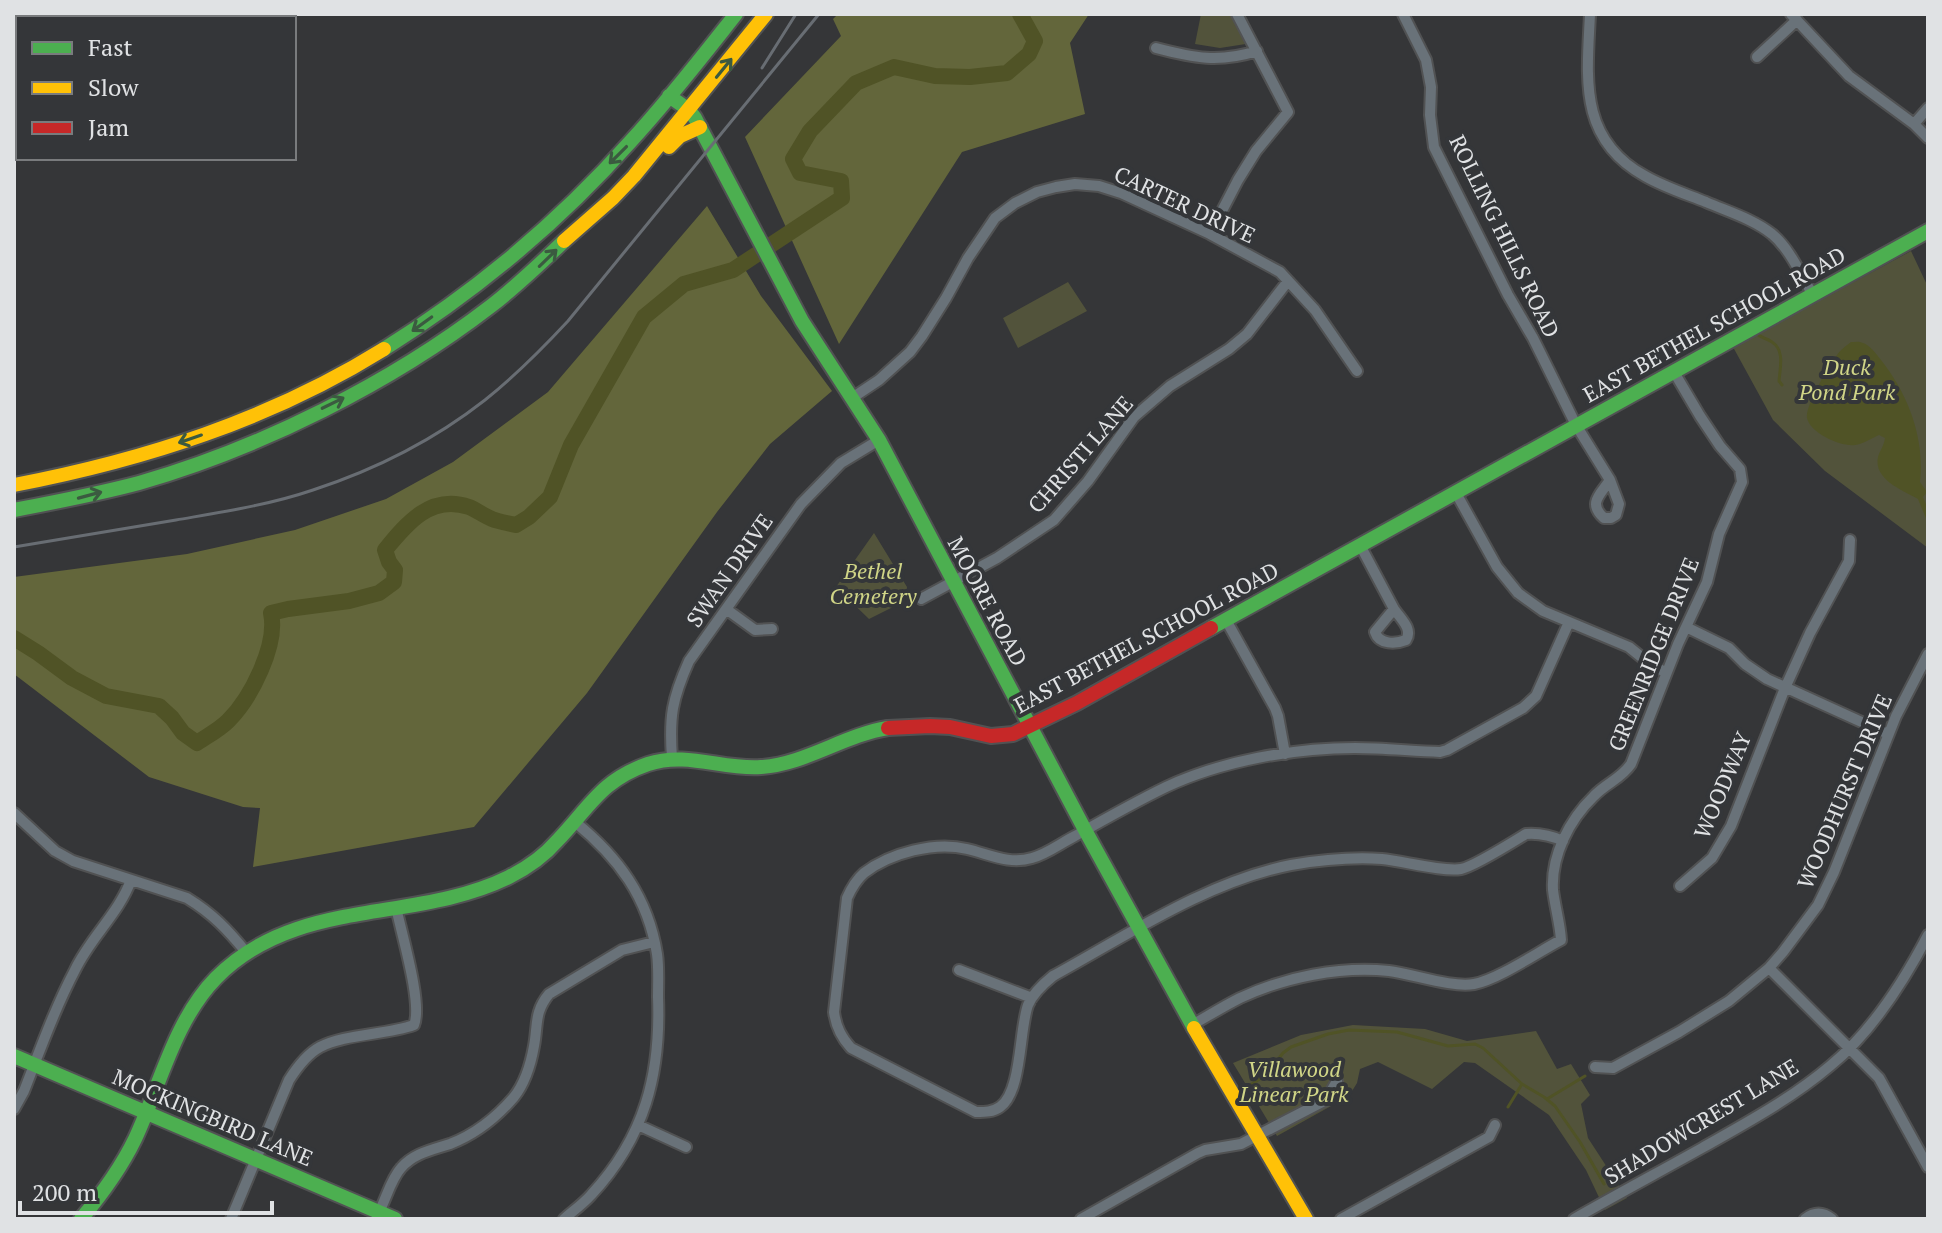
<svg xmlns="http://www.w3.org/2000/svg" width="1942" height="1233" font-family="'PT Serif',serif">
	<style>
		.green { fill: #52533b }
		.forest { fill: #63663b }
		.water { fill: #505326 }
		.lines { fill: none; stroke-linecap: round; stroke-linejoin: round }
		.stream { stroke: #505326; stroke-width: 3 }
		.river { stroke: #505326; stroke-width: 16 }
		.street-casing { stroke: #515253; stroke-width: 14 }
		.fast-casing { stroke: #515253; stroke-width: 18 }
		.slow-casing { stroke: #515253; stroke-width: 18 }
		.jam-casing { stroke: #515253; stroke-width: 18 }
		.street { stroke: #697279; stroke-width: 10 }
		.fast { stroke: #4caf50; stroke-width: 14 }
		.slow { stroke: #ffc107; stroke-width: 14 }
		.jam { stroke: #c62828; stroke-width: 14 }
		.rail { stroke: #686d73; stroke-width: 3 }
		.oneway { stroke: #3b5a40 }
		.labels { text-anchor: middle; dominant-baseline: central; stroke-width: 8; stroke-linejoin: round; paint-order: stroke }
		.street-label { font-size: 22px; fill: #e0e2e4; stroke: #343639 }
		.park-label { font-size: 22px; font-style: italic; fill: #d0d587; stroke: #343639 }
	</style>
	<rect width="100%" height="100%" fill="#353638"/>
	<!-- green -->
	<path class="green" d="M1201 14H1237L1252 43 1220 48 1195 44Z
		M1911 251 1928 287V548L1825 471 1773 420 1733 347Z
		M1068 282 1087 311 1018 348 1003 318Z
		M874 533 907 587 905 601 869 619 836 587Z
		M1353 1025 1425 1029 1467 1041 1536 1031 1557 1069 1571 1064 1590 1095 1581 1104 1588 1138 1627 1198 1605 1210 1586 1170 1549 1115 1475 1063 1464 1062 1432 1089 1378 1062 1360 1069 1357 1083 1349 1096 1277 1136 1233 1063 1301 1035Z"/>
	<!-- forest -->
	<path class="forest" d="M838 14H1089L1070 43 1085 114 962 152 839 344 745 137 841 36 833 19Z
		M707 206 761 296 832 391 770 444 717 512 587 693 474 827 253 867 260 808 243 807 149 777 14 674V577L187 554 295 530 386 499 453 462 548 392Z"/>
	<!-- water -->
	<path class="water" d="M1851 342C1855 342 1859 341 1863 343 1870 345 1876 354 1881 360 1908 394 1925 438 1920 482L1927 492 1923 497 1928 509V523L1918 499C1904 491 1873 480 1878 457 1880 450 1884 446 1885 438L1879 435C1872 438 1863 444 1855 445 1841 447 1810 433 1807 418 1805 406 1828 367 1837 355 1840 350 1846 346 1851 342Z"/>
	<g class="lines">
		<!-- stream -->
		<path class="stream" d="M1755 332C1761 339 1765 337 1772 342 1785 350 1780 368 1779 381L1782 385
			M1249 1086 1267 1074 1283 1053 1291 1047 1328 1034 1349 1030 1397 1032 1448 1046 1475 1044 1483 1048 1522 1084 1544 1097 1555 1106 1580 1142 1604 1184
			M1547 1099 1585 1076
			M1508 1107 1522 1084"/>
		<!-- river -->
		<path class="river" d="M14 638 38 653 72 678 106 696 159 706 172 718 183 733 197 743C207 736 219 730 228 721 251 698 278 645 271 613L288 609 349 601 379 593 394 582 395 570 389 562 385 550C407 523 431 494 469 507 477 510 484 516 492 519 499 522 508 523 516 525L529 517 550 497 571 445 644 317 684 284 733 270 842 198 841 181 800 173 793 159 810 131 856 83 894 67 935 76 970 77 1007 73 1029 54 1035 41 1020 14"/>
		<!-- street casing -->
		<g class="street-casing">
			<path id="street" d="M1403 14 1426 60 1431 87 1430 115 1434 147 1508 295 1533 338 1576 425 1610 480 1619 504 1616 515 1611 518H1604C1587 503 1601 494 1610 480
				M1590 14C1587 78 1578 139 1645 176 1664 187 1686 194 1706 202 1729 212 1753 219 1772 234 1790 249 1801 275 1813 295
				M1791 14 1849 76 1914 124 1928 138
				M1156 48C1194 58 1219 63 1257 51
				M1757 57 1797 20
				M1914 124 1928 108
				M1210 234 1238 180 1256 151 1288 112 1237 14
				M852 398 879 380 910 352 922 336 946 298 968 258 995 218 1015 203 1037 192 1056 187 1075 184 1099 186 1121 193 1210 234 1280 272 1315 310 1357 371
				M1456 493 1497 567 1518 593 1543 611 1629 647 1645 660 1666 673
				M1360 545 1394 609
				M921 599 997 558 1054 520 1088 481 1134 417 1170 386 1229 349 1247 334 1288 281
				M726 609 755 630 772 629
				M1394 609C1401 619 1413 629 1406 640 1396 644 1379 645 1375 632Z
				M1226 620 1275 708 1278 716 1285 754
				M1686 627 1729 648 1745 664 1767 679 1888 734
				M672 758C669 717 672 699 689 661L801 504 841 463 879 440
				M14 813 55 851 73 861 187 898C213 914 227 929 246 952
				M1563 841C1550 835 1540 833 1526 834 1513 842 1473 867 1461 869 1442 872 1403 861 1382 859 1352 857 1320 860 1291 865 1208 881 1126 936 1053 976 1043 984 1033 993 1028 1005 1019 1030 1022 1092 1000 1107 993 1112 985 1112 976 1112L851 1048C841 1037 836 1027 834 1012L847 898C851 889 856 880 864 873 890 853 935 841 967 849 989 854 1009 865 1032 858 1047 854 1061 843 1075 836 1105 819 1135 802 1166 787 1221 761 1294 748 1355 748 1383 748 1411 751 1440 752L1447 750 1523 708 1536 696 1569 622
				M1680 886 1712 858 1731 826 1785 688 1810 633 1849 561 1850 540
				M1769 968 1879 1078 1928 1167
				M959 970 1032 998
				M1192 1025C1208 1016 1224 1006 1240 998 1285 977 1340 966 1389 971 1413 974 1452 988 1474 984 1499 979 1538 952 1561 940 1560 923 1555 907 1553 890 1551 856 1569 820 1594 796 1606 783 1621 779 1631 764L1678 644 1707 582 1719 534 1742 482 1740 469 1720 446 1700 416 1674 372
				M1595 1067 1613 1068 1679 1032 1729 1001 1769 968 1783 952 1818 905 1834 872 1896 716 1928 654
				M14 1109 24 1091C40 1050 55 1008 75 970 90 938 119 913 131 880
				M638 1125 686 1147
				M379 1212C386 1199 391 1179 401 1168 414 1153 432 1150 450 1144 476 1134 496 1118 514 1097 525 1083 531 1063 534 1046 538 1025 534 1012 549 994L622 950 654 942
				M231 1219 289 1080C296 1069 307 1054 320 1047 344 1034 386 1035 414 1025 423 1004 401 932 396 907
				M564 1219C573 1211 583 1204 591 1195 645 1137 661 1074 658 997 658 983 659 968 657 954 648 897 618 857 575 822
				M1081 1219 1198 1153 1205 1150 1241 1144 1270 1129 1326 1100 1337 1081
				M1341 1219 1489 1137 1495 1125
				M1574 1219C1616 1195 1659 1172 1702 1148 1746 1123 1791 1099 1830 1066 1872 1032 1903 983 1928 935
				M1805 1219C1814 1212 1823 1212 1832 1219"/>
		</g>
		<!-- fast casing -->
		<g class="fast-casing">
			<path id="fast" d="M669 96 689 110 695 118 802 321 879 440 1085 830 1194 1028
				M384 349C475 292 560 221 631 141 668 101 702 57 736 14
				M14 510C56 502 98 494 139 483 261 448 391 383 491 306 517 286 541 263 564 241
				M1211 628 1928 231
				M14 1056 395 1219
				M81 1219C102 1194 121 1168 135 1139 160 1086 174 1021 216 978 297 896 414 924 509 877 527 868 544 856 557 841 589 808 601 780 648 764 687 751 723 770 761 767 806 764 844 735 888 728"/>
		</g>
		<!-- slow casing -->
		<g class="slow-casing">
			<path id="slow" d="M669 147 680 136 700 127
				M564 241 613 198 634 176 766 14
				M14 485C144 460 270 420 384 349
				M1194 1028 1306 1219"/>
		</g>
		<!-- jam casing -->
		<g class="jam-casing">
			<path id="jam" d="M888 728 930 726 950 727 991 736 1013 734 1077 703 1211 628"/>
		</g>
		<!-- street -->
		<use href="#street" class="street"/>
		<!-- fast -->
		<use href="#fast" class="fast"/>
		<!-- slow -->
		<use href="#slow" class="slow"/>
		<!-- jam -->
		<use href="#jam" class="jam"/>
		<!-- rail -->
		<path class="rail" d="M762 68 796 14
			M14 547C68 538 122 529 176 520 222 512 269 505 313 490 374 470 434 440 485 400 515 376 542 349 568 321L819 14"/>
	</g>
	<!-- one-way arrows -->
	<defs><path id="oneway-shaft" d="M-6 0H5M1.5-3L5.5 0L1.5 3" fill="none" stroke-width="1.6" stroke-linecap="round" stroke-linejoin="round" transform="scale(2)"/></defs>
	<g class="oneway">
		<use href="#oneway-shaft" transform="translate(724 68) rotate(-51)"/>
		<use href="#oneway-shaft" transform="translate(618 155) rotate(135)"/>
		<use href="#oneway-shaft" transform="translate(548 258) rotate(-44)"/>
		<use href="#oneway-shaft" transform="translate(422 324) rotate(144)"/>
		<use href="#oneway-shaft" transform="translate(333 403) rotate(-26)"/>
		<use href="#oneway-shaft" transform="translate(190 439) rotate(161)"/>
		<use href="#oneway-shaft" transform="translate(90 495) rotate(-15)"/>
	</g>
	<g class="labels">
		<!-- street labels -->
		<g class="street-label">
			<text transform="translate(1185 204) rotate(25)">CARTER DRIVE</text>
			<text transform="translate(1505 236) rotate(64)">ROLLING HILLS ROAD</text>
			<text transform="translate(1714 324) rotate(-29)">EAST BETHEL SCHOOL ROAD</text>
			<text transform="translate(1080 454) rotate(-49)">CHRISTI LANE</text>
			<text transform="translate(729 570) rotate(-55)">SWAN DRIVE</text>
			<text transform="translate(988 601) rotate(62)">MOORE ROAD</text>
			<text transform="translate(1146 637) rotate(-28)">EAST BETHEL SCHOOL ROAD</text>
			<text transform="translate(1653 654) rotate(-68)">GREENRIDGE DRIVE</text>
			<text transform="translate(1722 785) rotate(-67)">WOODWAY</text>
			<text transform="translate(1844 791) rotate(-67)">WOODHURST DRIVE</text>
			<text transform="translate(213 1117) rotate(23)">MOCKINGBIRD LANE</text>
			<text transform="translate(1701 1121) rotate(-31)">SHADOWCREST LANE</text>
		</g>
		<!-- park labels -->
		<g class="park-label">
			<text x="1847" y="366">Duck<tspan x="1847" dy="25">Pond Park</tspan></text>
			<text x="873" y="570">Bethel<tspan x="873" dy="25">Cemetery</tspan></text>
			<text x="1294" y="1068">Villawood<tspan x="1294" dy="25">Linear Park</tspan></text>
		</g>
	</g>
	<!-- border -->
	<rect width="1942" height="1233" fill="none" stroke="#e0e2e4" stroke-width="32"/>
	<!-- legend -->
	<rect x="16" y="16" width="280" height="144" fill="#343639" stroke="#797b7d" stroke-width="2"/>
	<rect x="32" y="42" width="40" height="12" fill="#4caf50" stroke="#797b7d" stroke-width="2"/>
	<text x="88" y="56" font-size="24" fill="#e0e2e4">Fast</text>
	<rect x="32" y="82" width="40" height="12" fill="#ffc107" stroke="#797b7d" stroke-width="2"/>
	<text x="88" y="96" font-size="24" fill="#e0e2e4">Slow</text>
	<rect x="32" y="122" width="40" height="12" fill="#c62828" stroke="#797b7d" stroke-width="2"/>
	<text x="88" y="136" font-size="24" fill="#e0e2e4">Jam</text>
	<!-- scale -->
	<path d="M20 1201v12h252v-12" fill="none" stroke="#e0e2e4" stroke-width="4"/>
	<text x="32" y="1201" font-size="24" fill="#e0e2e4" stroke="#343639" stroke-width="6" paint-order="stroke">200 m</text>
</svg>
